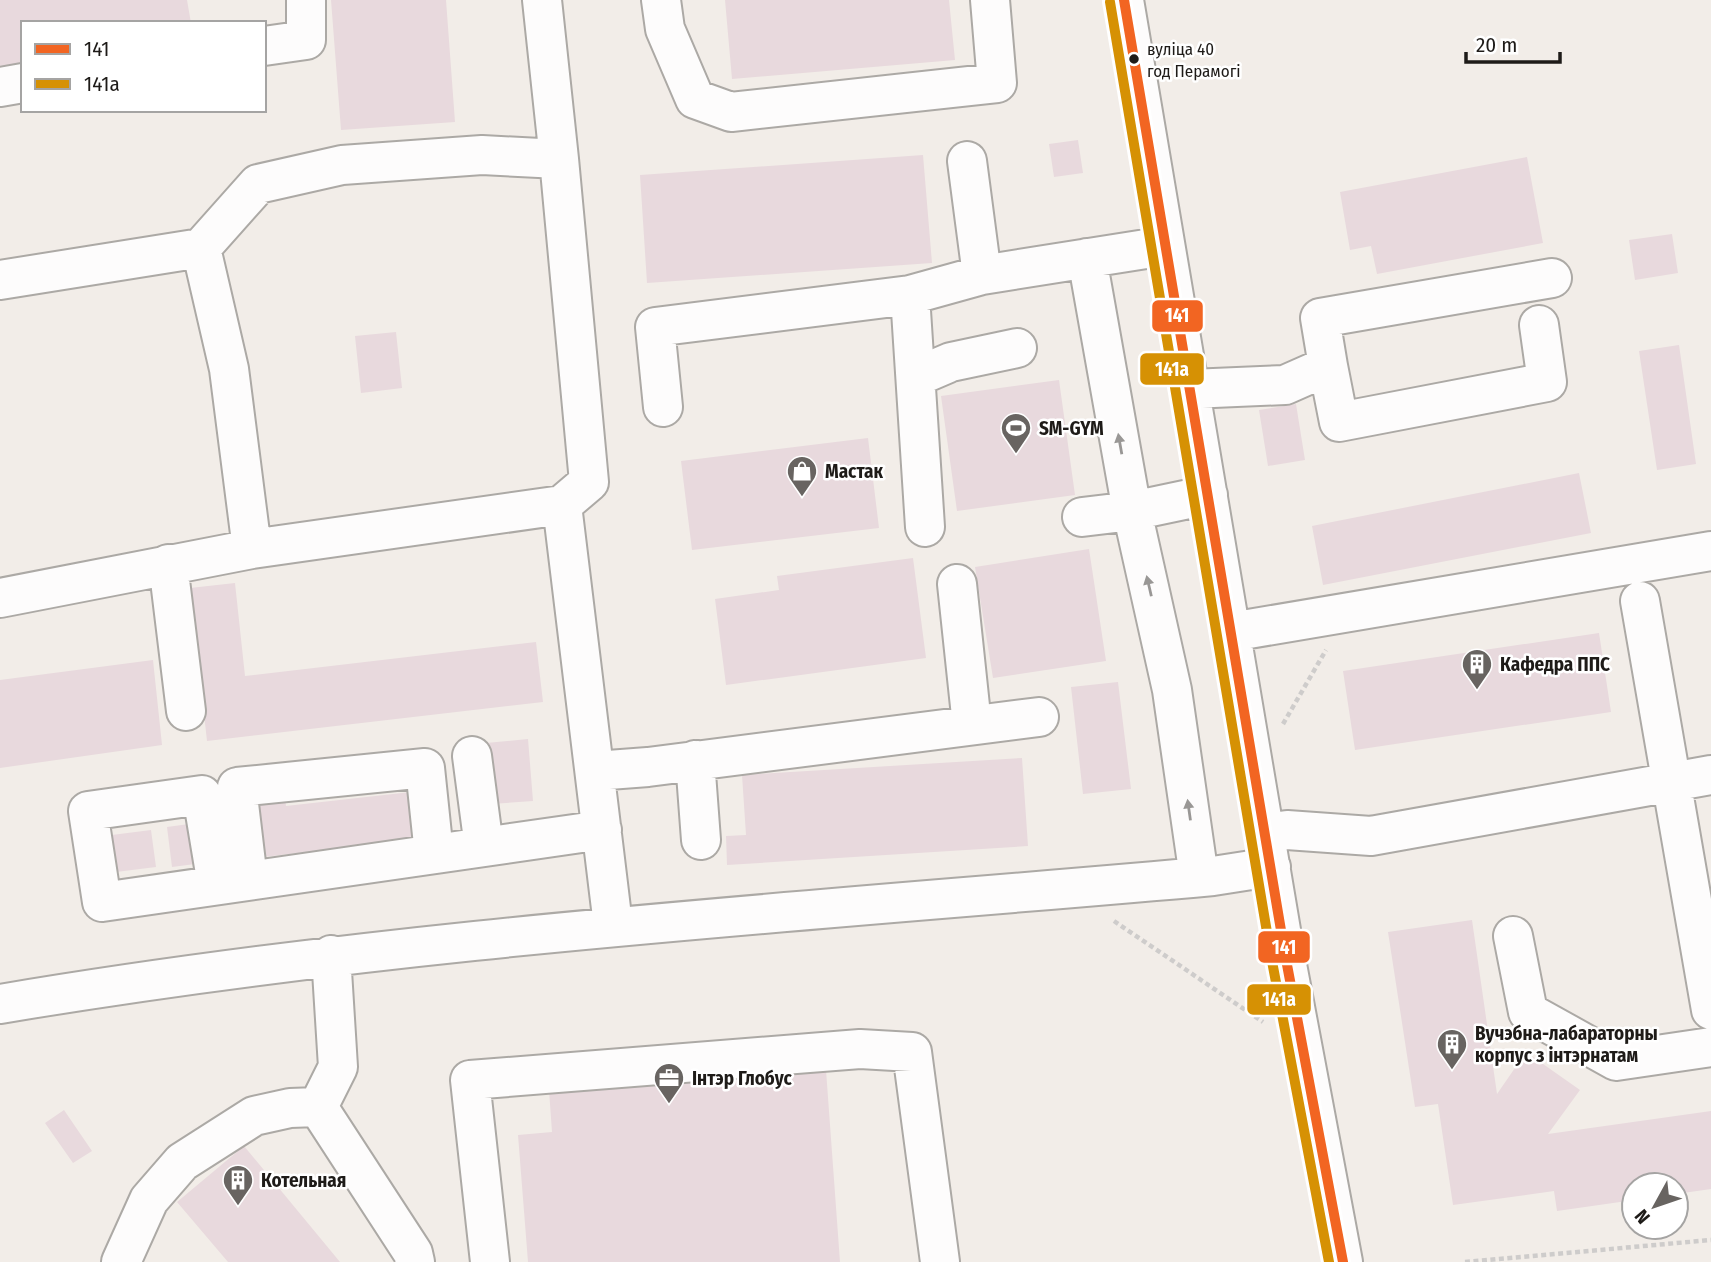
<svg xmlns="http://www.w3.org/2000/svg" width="1711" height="1262" font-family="'Fira Sans Condensed',sans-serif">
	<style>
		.building { fill: #e8d9dd }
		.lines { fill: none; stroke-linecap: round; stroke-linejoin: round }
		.minor-casing { stroke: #aca9a5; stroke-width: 42 }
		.path { stroke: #cecccb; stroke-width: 4.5; stroke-dasharray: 5 3.5; stroke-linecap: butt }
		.minor { stroke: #fdfcfc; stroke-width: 38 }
		.bus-1-casing { stroke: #fff; stroke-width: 16 }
		.bus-2-casing { stroke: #fff; stroke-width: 16 }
		.bus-1 { stroke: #f26522; stroke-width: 10 }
		.bus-2 { stroke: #d69104; stroke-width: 10 }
		.oneway { fill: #999795 }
		.bus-dot { fill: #1e1b18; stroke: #fff; stroke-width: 2.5 }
		.labels { text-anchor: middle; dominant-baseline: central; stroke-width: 5; stroke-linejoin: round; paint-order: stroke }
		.bus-label { font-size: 17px; fill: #1e1b18; stroke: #fff; text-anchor: start }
		.poi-label { font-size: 19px; font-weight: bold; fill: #1e1b18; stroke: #fff; text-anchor: start }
		.line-badge { stroke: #fff; stroke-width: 2.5 }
		.badge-label { font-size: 19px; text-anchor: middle; font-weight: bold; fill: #fff }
	</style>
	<rect width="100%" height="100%" fill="#f2ede8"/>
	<!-- building -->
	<path class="building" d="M0 0H187L191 23H23V63L0 66Z
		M331 0H446L455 122 341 130Z
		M725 0H949L955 60 732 79Z
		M1078 140 1083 173 1054 177 1049 144Z
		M923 155 932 263 647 283 640 175Z
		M1527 157 1543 243 1377 274 1371 246 1350 250 1340 192Z
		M1672 234 1678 273 1635 280 1629 240Z
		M396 332 402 388 361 393 355 336Z
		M1679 345 1696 464 1657 470 1639 351Z
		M1059 380 1075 495 957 511 941 396Z
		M1296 404 1305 460 1268 466 1259 410Z
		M868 438 879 528 692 550 681 461Z
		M1579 473 1591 533 1323 585 1312 526Z
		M1089 549 1106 661 993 678 975 567Z
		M913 558 926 658 726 685 715 599 779 590 777 576Z
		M235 583 245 676 536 642 543 702 207 741 190 588Z
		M1599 633 1611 712 1355 750 1343 671Z
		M153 660 162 745 0 768V680Z
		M1118 682 1131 789 1083 794 1071 687Z
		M528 739 533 801 491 804 486 743Z
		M1022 758 1028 846 727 865 726 836 746 835 742 775Z
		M284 787 286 806 411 792 417 839 255 858 248 792Z
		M189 824 195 864 172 867 167 827Z
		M151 830 156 867 108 873 104 836Z
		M1472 920 1497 1094 1526 1052 1580 1090 1548 1134 1711 1111V1189L1676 1194V1185H1634V1200L1557 1211 1554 1191 1453 1205 1438 1104 1415 1107 1388 932Z
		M826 1070 840 1262H528L518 1135 552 1132 549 1090Z
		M64 1110 92 1151 73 1163 45 1123Z
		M244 1146 340 1262H228L177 1202Z"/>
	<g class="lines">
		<!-- minor casing -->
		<g class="minor-casing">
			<path id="minor" d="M542 0 559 159
				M661 0 665 29 695 99 731 112 997 83 990 0
				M1124 0 1285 954 1343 1262
				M264 46 306 40V0
				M0 87 23 83
				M967 161 982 275
				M1087 258 1132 511 1172 690 1199 877
				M0 280 201 248
				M910 295 925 527
				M1328 366 1339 422 1547 382 1539 325
				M916 377 951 362 1017 348
				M1190 389 1285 385 1328 366 1320 318 1552 278
				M663 407 655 327 910 295 982 275 1165 246
				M562 505 589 482 559 159 482 155 342 165 258 184 201 248 229 369 252 549 562 505 613 925
				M1082 517 1132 511 1208 495
				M168 564 186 711
				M957 584 972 725
				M0 598 252 549
				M1640 601 1711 1010
				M1231 632 1711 551
				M472 756 484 847
				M695 760 701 840
				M595 771 648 767 1039 717
				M1265 833 1287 830 1371 836 1711 775
				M248 880 237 787 425 768 434 854
				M217 885 202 795 88 811 102 902 602 830
				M1513 936 1528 1012 1616 1061 1711 1047
				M0 1004C402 936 808 912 1213 876L1271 867
				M318 1107 413 1253 415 1262
				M121 1262 149 1200 182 1162 254 1116 290 1108 318 1107 338 1067 331 955
				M490 1262 470 1080 860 1049 912 1052 940 1262"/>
		</g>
		<!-- path -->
		<path class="path" d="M1283 724 1326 650
			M1114 921 1263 1022
			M1465 1262 1711 1240"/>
		<!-- minor -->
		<use href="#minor" class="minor"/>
		<!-- bus-1 casing -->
		<g class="bus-1-casing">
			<path id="bus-1" d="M1124 0 1285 954 1343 1262"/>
		</g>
		<!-- bus-2 casing -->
		<g class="bus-2-casing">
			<path id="bus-2" d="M1110 2 1271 956 1329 1262"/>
		</g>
		<!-- bus-1 -->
		<use href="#bus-1" class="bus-1"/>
		<!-- bus-2 -->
		<use href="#bus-2" class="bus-2"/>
	</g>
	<!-- one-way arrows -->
	<defs><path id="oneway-solid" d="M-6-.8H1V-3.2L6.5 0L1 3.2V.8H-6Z" transform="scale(1.75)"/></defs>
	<g class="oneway">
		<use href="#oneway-solid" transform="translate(1120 444) rotate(-100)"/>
		<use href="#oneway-solid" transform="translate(1149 586) rotate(-103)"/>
		<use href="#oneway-solid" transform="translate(1189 810) rotate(-98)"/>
	</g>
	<!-- icons -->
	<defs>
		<g id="stadium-pin" transform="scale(1.575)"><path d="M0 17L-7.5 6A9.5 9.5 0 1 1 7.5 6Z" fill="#686461" stroke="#fff"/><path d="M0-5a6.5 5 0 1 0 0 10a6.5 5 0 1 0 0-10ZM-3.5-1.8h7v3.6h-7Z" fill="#fff"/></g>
		<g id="shop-pin" transform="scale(1.575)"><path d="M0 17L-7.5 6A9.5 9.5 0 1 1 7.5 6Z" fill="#686461" stroke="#fff"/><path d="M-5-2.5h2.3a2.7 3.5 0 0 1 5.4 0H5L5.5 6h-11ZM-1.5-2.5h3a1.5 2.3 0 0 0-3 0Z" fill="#fff"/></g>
		<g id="building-pin" transform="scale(1.575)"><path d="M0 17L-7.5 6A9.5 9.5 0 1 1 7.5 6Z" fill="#686461" stroke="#fff"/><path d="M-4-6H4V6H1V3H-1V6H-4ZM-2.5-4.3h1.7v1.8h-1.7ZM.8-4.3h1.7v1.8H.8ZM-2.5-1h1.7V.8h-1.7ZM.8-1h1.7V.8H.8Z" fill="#fff"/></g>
		<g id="office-pin" transform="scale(1.575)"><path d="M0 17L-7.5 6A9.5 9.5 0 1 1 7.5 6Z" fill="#686461" stroke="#fff"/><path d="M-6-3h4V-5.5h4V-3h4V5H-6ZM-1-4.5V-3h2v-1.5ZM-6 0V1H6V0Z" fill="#fff"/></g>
	</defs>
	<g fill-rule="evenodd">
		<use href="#stadium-pin" x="1016" y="428"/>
		<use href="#shop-pin" x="802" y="471"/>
		<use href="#building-pin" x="1477" y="664"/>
		<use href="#building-pin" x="1452" y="1044"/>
		<use href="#office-pin" x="669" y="1078"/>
		<use href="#building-pin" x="238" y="1180"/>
	</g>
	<!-- markers -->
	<circle class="bus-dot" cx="1134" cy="59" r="6"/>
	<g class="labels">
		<!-- bus labels -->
		<g class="bus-label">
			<text x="1147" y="49">вуліца 40<tspan x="1147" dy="22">год Перамогі</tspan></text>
		</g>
		<!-- poi labels -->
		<g class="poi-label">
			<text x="1039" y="428">SM-GYM</text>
			<text x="825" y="471">Мастак</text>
			<text x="1500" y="664">Кафедра ППС</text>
			<text x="1475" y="1033">Вучэбна-лабараторны<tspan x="1475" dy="22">корпус з інтэрнатам</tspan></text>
			<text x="692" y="1078">Інтэр Глобус</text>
			<text x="261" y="1180">Котельная</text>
		</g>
	</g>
	<g class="line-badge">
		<rect x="1151" y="299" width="53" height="34" rx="7" fill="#f26522"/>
		<rect x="1139" y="352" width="66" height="34" rx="7" fill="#d69104"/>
		<rect x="1257" y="930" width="54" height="34" rx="7" fill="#f26522"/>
		<rect x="1246" y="983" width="66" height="33" rx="7" fill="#d69104"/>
	</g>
	<g class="badge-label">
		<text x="1177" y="322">141</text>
		<text x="1172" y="376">141а</text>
		<text x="1284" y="954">141</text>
		<text x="1279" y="1006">141а</text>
	</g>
	<!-- legend -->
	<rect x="21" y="21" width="245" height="91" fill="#ffffff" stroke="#a5a4a3" stroke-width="2"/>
	<rect x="35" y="44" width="35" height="10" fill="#f26522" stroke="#a5a4a3" stroke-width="2"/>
	<text x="84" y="56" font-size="21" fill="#1e1b18">141</text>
	<rect x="35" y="79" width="35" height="10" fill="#d69104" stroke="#a5a4a3" stroke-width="2"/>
	<text x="84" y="91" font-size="21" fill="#1e1b18">141а</text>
	<!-- north arrow -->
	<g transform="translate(1655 1206) rotate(230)"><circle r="33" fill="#ffffff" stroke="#a5a4a3" stroke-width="2"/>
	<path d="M0-5L12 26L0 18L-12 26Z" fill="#686461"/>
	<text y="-10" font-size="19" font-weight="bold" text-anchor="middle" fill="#1e1b18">N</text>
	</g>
	<!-- scale -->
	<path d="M1466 52v10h94v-10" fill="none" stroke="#1e1b18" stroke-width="3.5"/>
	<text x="1476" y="52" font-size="21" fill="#1e1b18" stroke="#ffffff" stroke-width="5" paint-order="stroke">20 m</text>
</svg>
